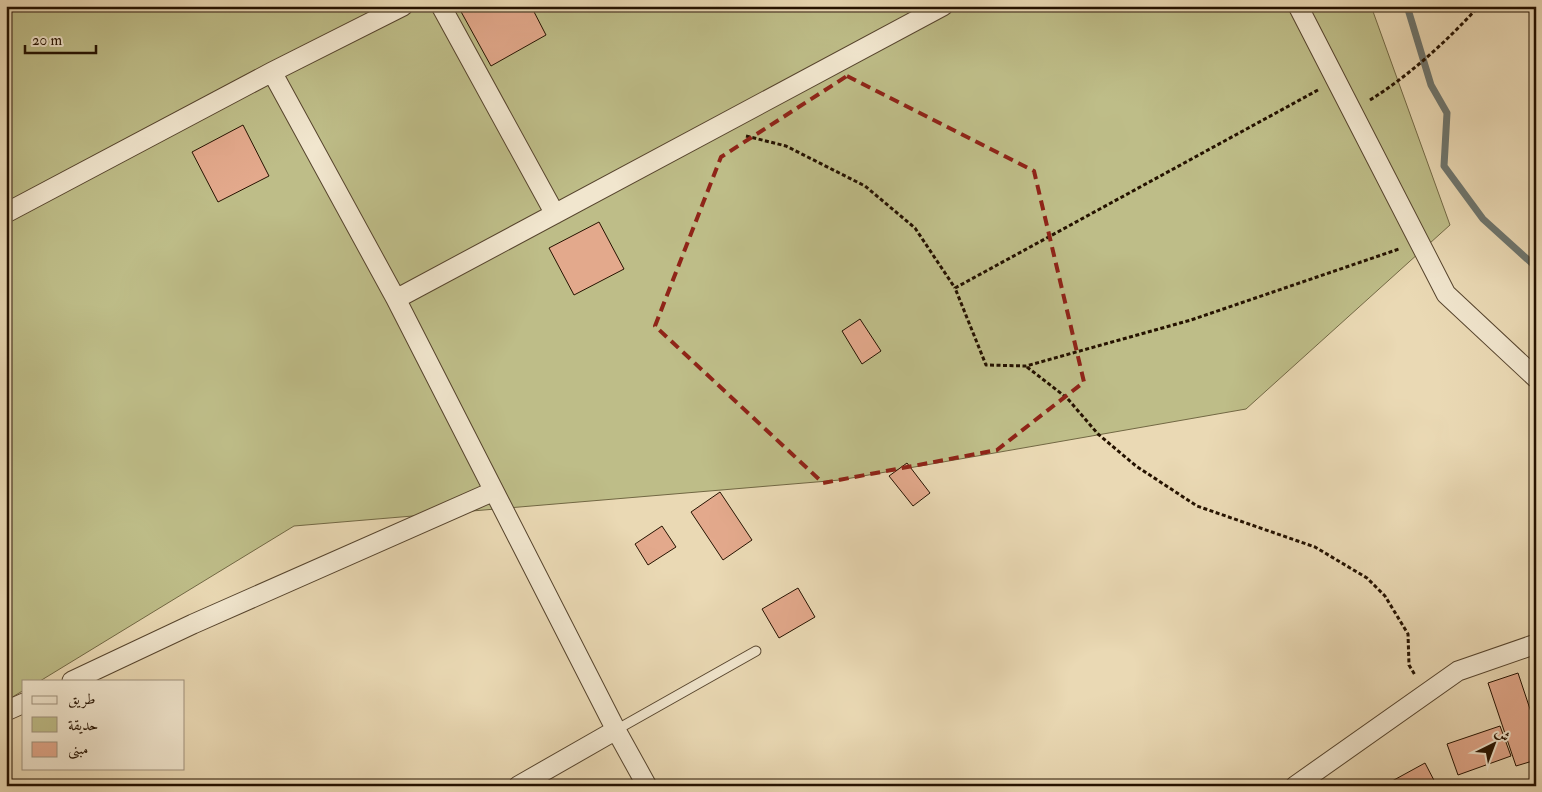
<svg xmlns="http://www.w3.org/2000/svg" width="1542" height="792" font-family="'IM FELL Double Pica',Amiri,serif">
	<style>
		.green { fill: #bebd88; stroke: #726844 }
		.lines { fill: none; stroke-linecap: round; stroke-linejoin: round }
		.stream { stroke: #6d756e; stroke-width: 7 }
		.building { fill: #e3a98c; stroke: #251200 }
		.lane-casing { stroke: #56442d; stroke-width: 11 }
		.street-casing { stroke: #56442d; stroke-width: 21 }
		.path { stroke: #251200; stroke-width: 3; stroke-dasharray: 4 2.5; stroke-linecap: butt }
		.lane { stroke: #f1e6ce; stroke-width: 9 }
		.street { stroke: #f1e6ce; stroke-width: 19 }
		.marked { fill: none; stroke: #8f2418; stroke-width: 4; stroke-dasharray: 10 6; stroke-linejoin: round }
	</style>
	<rect width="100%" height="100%" fill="#ead9b4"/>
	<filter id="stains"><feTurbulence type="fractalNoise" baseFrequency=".004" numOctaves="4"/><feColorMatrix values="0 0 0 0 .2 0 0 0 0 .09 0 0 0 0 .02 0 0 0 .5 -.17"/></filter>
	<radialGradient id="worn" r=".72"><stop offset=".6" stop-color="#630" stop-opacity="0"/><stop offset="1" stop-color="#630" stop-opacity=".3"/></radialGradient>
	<!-- green -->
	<path class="green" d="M6 6H1371L1450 225 1246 409 840 480 294 526 40 681H24V690L6 701Z"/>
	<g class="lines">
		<!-- stream -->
		<path class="stream" d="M1407 6 1431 85 1447 113 1444 166 1483 219 1536 267"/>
	</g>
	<!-- building -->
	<path class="building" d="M463 6H531L546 35 491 66 459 8Z
		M243 125 269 176 218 202 192 152Z
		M599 222 624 269 574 295 549 248Z
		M860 319 881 351 862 364 842 331Z
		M907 463 930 493 913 506 889 476Z
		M720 492 752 540 723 560 691 512Z
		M662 526 676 547 648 565 635 544Z
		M798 588 815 617 779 638 762 609Z
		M1518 673 1536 727V760L1516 766 1488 683Z
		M1500 726 1511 756 1458 775 1447 744Z
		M1425 763 1437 786H1383Z"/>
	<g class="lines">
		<!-- lane casing -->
		<g class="lane-casing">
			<path id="lane" d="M616 730 756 651"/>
		</g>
		<!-- street casing -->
		<g class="street-casing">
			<path id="street" d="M441 6 555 214
				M1298 6 1446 294 1536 378
				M272 72 396 299 616 730 647 786
				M6 213 272 72 403 6
				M396 299 943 6
				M72 681 193 624 494 491
				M6 711 24 703
				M518 786 616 730
				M1295 786 1458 671 1536 644"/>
		</g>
		<!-- path -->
		<path class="path" d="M1318 90 955 288 986 365 1026 366 1191 320 1399 249
			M1370 100C1410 75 1447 41 1479 6
			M746 136 786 146 865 186 915 228 955 288
			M1027 367 1067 398 1098 434 1136 466 1197 506 1315 547 1367 578 1385 596 1408 634 1409 665 1415 675"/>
		<!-- lane -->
		<use href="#lane" class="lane"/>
		<!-- street -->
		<use href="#street" class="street"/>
	</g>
	<!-- marked area -->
	<path class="marked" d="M847 76 1034 171 1084 382 997 450 823 483 655 326 721 157Z"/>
	<!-- margin -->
	<rect width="1542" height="792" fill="none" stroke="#ead9b4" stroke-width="25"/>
	<rect x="8" y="8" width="1527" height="777" fill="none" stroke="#251200" stroke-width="2.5"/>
	<rect x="12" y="12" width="1517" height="767" fill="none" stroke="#251200"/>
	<!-- legend -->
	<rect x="22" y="680" width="162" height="90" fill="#f1e6ce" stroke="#9f917c"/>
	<rect x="32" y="696" width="25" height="8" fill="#f1e6ce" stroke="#9f917c"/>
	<text x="68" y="704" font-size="15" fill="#251200">طريق</text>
	<rect x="32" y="717" width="25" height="15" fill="#bebd88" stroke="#9f917c"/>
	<text x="68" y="730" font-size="15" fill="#251200">حديقة</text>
	<rect x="32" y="742" width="25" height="15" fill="#e3a98c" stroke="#9f917c"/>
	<text x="68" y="754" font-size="15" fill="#251200">مبنى</text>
	<!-- north arrow -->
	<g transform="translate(1494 744) rotate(42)" stroke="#f1e6ce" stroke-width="4" paint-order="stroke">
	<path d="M0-4L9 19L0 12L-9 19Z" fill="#251200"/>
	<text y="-8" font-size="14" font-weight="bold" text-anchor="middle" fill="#251200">ش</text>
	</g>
	<!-- scale -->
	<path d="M25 45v8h71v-8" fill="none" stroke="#251200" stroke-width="2.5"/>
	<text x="32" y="45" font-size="15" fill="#251200" stroke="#f1e6ce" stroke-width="4" paint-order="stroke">20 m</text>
	<rect width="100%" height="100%" filter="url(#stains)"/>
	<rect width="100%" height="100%" fill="url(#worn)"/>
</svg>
